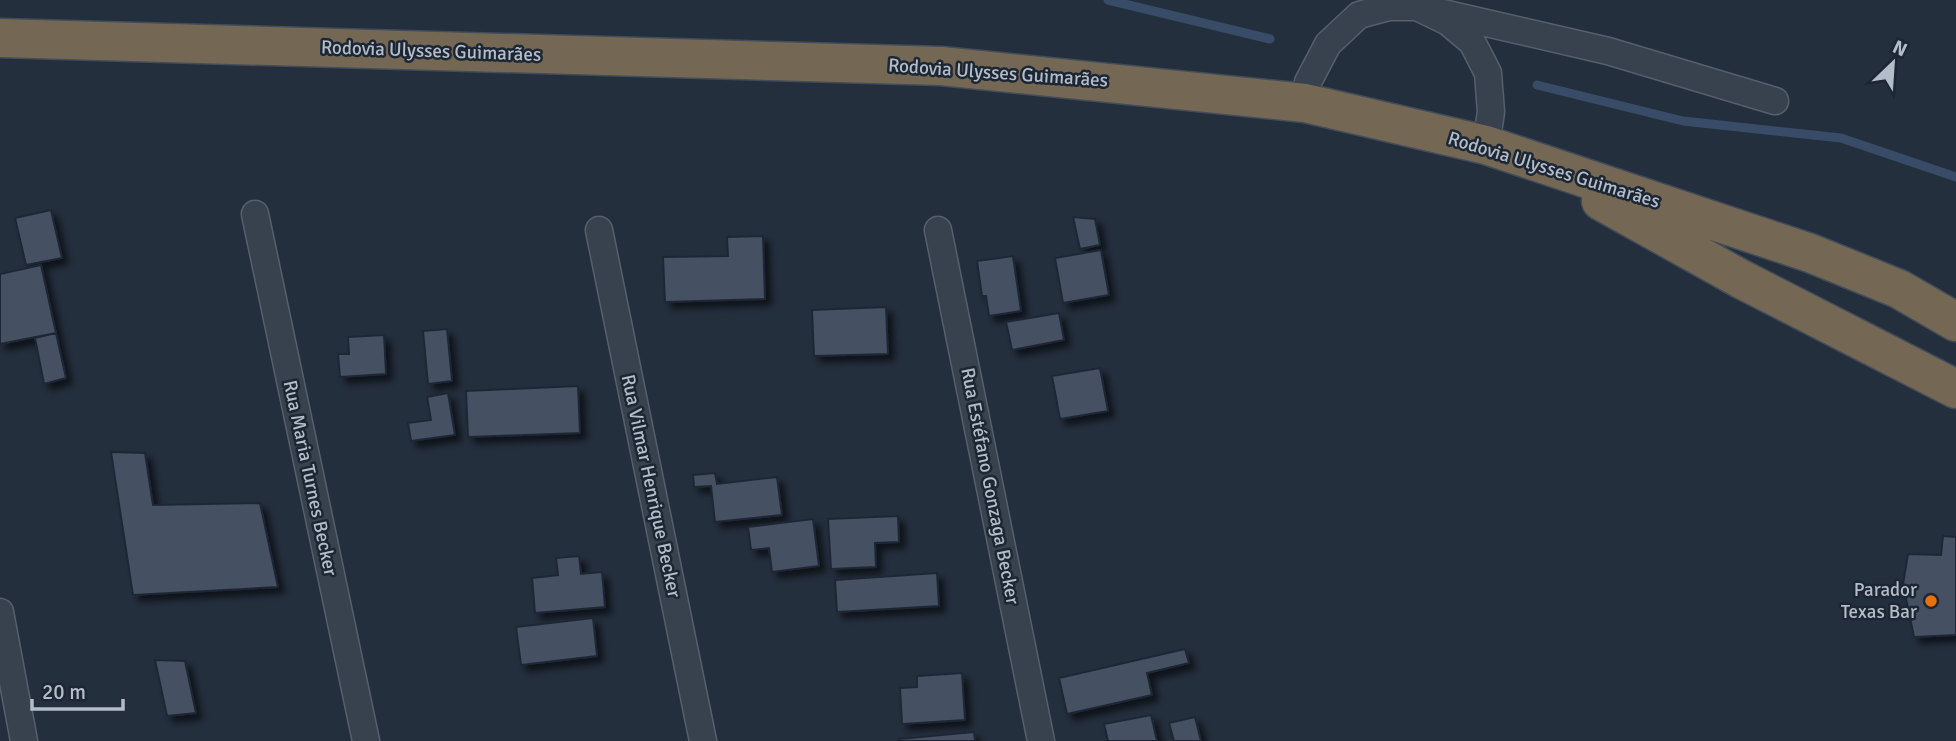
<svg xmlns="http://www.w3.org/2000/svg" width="1956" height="741" font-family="Signika,sans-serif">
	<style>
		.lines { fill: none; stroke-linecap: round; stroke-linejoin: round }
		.stream { stroke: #394c67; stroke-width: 9 }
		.building { fill: #455162; stroke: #1f2835; stroke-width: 2; filter: url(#shadow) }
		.street-casing { stroke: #565f6c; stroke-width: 29 }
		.highway-casing { stroke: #434c59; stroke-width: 41 }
		.street { stroke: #38414e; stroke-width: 26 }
		.highway { stroke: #746855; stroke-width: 38 }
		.food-dot { fill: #e8710a; stroke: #1d2633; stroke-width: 2.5 }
		.labels { text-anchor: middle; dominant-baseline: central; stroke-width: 5; stroke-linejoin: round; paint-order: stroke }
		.street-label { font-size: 19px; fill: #b4bcc9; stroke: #1d2633 }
		.poi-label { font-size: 19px; fill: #b4bcc9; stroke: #1d2633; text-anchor: end }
	</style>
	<defs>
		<filter id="shadow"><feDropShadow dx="6" dy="6" stdDeviation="3.5" flood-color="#0009"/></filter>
	</defs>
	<rect width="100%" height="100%" fill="#242f3e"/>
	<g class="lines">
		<!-- stream -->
		<path class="stream" d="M1108 0 1270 39
			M1537 85 1683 121 1841 138 1956 177"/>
	</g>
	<!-- building -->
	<path class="building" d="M51 210 62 258 26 265 15 218Z
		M1073 217 1095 219 1100 245 1080 249Z
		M763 236 765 299 665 302 663 257 728 256 727 237Z
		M1101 250 1109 295 1063 303 1055 258Z
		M1013 256 1021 311 989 316 986 296H982L977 261Z
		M41 265 56 333 0 344V274Z
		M886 307 888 354 814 356 812 310Z
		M1059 313 1064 340 1012 350 1006 322Z
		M447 329 452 381 428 384 423 331Z
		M56 333 66 378 44 384 35 338Z
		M384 335 386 374 340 377 338 354H349L348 337Z
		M1100 368 1108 411 1060 419 1052 376Z
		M578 386 580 433 468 437 466 391Z
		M448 393 455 435 411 441 408 423 431 420 427 397Z
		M111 452 145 453 153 505 260 503 278 587 133 595Z
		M715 473 717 484 777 477 782 515 715 522 711 486 694 487 693 475Z
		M898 516 899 542 875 543 876 567 831 569 828 519Z
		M813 519 819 566 772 572 769 548 751 550 748 527Z
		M1943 536 1956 537V635L1914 637 1903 584 1908 554 1941 555Z
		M579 556 581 574 602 572 605 607 535 613 532 578 558 575 556 558Z
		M937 573 939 606 837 612 835 580Z
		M593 618 597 656 521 665 516 627Z
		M1185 649 1189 663 1147 673 1152 695 1067 714 1059 678Z
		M155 660 185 661 196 713 167 716Z
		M962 673 965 720 902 724 900 688 917 687V676Z
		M1151 715 1157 741H1108L1104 724Z
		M1195 717 1201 741H1174L1169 723Z
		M974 732 975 741H899V739Z"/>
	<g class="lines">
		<!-- street casing -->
		<g class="street-casing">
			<path id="street" d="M1416 0 1417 7 1608 51 1775 101
				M1305 103 1308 82 1328 44 1359 15 1389 7H1417L1448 22 1472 42 1488 73 1491 112 1486 145
				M255 214 366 741
				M599 230 703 741
				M938 230 1041 741
				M0 612 24 741"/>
		</g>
		<!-- highway casing -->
		<g class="highway-casing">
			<path id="highway" d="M0 38 941 66 1305 103 1486 145 1810 253 1899 289 1956 322
				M1601 201 1741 279 1956 389"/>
		</g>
		<!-- street -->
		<use href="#street" class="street"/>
		<!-- highway -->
		<use href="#highway" class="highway"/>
	</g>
	<!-- markers -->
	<circle class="food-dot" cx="1931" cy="601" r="7"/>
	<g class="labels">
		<!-- street labels -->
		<g class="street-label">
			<text transform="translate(431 51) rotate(2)">Rodovia Ulysses Guimarães</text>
			<text transform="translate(998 73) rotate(4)">Rodovia Ulysses Guimarães</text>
			<text transform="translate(1554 170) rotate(17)">Rodovia Ulysses Guimarães</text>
			<text transform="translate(310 478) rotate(78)">Rua Maria Turnes Becker</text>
			<text transform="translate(651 486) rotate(78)">Rua Vilmar Henrique Becker</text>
			<text transform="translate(990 486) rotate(79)">Rua Estéfano Gonzaga Becker</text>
		</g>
		<!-- poi labels -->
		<g class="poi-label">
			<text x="1917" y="590">Parador<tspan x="1917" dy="22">Texas Bar</tspan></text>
		</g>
	</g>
	<!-- north arrow -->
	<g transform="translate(1893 63) rotate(25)" stroke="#1d2633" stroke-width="5" paint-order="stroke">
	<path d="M0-5L12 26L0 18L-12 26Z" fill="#b4bcc9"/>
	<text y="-10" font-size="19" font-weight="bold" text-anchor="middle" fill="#b4bcc9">N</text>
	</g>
	<!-- scale -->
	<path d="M32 699v10h91v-10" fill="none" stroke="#b4bcc9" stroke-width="3.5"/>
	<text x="42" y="699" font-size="21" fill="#b4bcc9" stroke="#1d2633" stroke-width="5" paint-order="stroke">20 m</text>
</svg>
